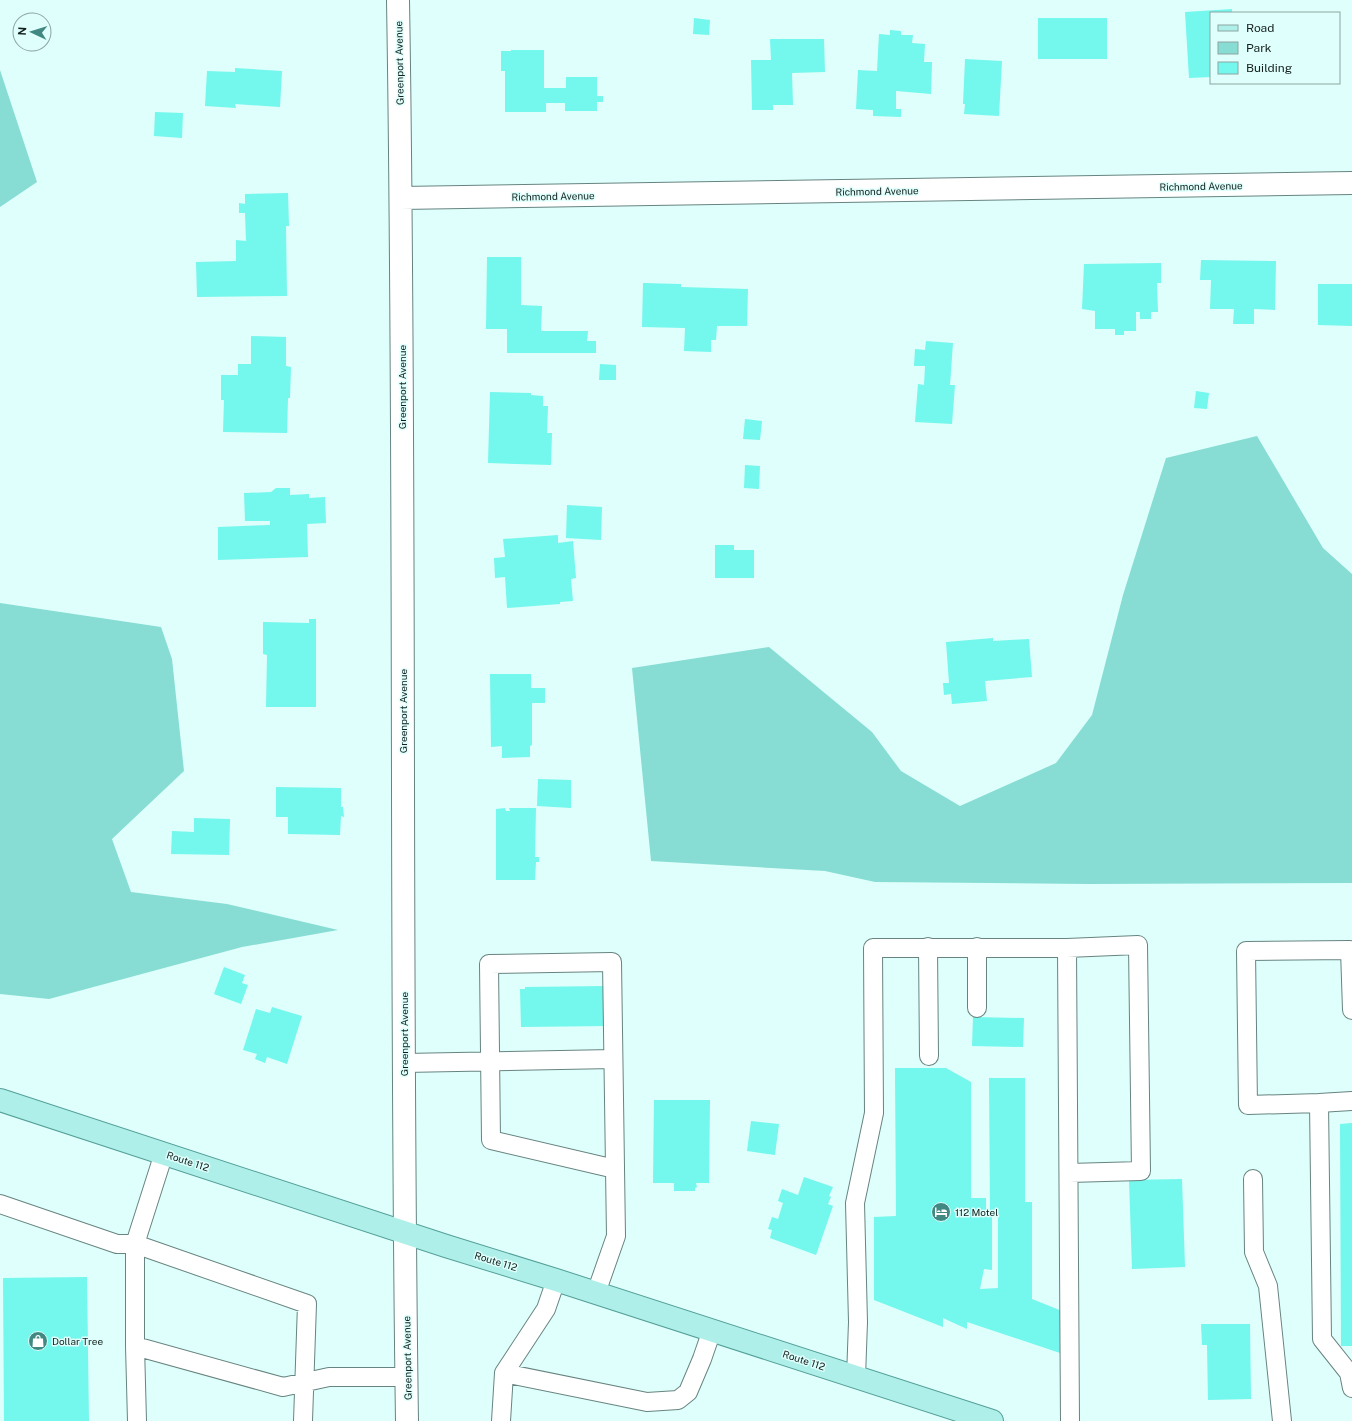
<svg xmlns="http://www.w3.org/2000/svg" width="1352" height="1421" font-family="'Public Sans',sans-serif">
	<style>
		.green { fill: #87ddd4 }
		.building { fill: #74f7ed }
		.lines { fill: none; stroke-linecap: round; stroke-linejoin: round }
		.service-casing { stroke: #678480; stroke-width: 20 }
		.minor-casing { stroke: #678480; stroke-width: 24 }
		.primary-casing { stroke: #559f99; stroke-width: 24 }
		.service { stroke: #fff; stroke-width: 18 }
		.minor { stroke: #fff; stroke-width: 22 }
		.primary { stroke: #aeefe9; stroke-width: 22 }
		.labels { text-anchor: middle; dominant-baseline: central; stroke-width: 3; stroke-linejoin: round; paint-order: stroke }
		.street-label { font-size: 10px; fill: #131f1e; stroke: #defffb }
		.poi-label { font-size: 10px; fill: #131f1e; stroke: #defffb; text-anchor: start }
	</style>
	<rect width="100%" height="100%" fill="#defffb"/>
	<!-- green -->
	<path class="green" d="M0 70 37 182 0 207Z
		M1257 436 1323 548 1352 574V883L1088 884 875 882 825 871 651 861 632 668 769 647 872 732 901 771 960 806 1056 763 1092 715 1123 595 1166 458Z
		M0 603 161 627 172 659 184 771 112 839 131 892 227 904 338 930 242 947 49 999 0 994Z"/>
	<!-- building -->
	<path class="building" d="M1232 9V13H1211V77L1189 78 1185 12Z
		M694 18 710 20 709 35 693 34Z
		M1038 18H1107V59H1038Z
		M890 30 901 31V35H913L912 43 925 44 924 62H932L931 94 896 91V109H901V117L873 116V110L856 109 858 70 877 71 879 34 890 35Z
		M770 39H824L825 72 792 73 793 105H773V110H752L751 60H771Z
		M511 50H544V88H566V77H597V96H603V102H597V111H565V103H546V112H505V71H501V51H511Z
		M965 59 1002 61 999 116 964 114 965 104H963Z
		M235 68 282 71 280 107 235 104 236 108 205 106 207 71 235 72Z
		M155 112 183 113 182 138 154 136Z
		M288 193 289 226H286L287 296 197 297 196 262 236 261V240L246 241 245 213H239V203L245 204V194Z
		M487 257H521V305L542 306 541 331H588L587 341H596V353H507V329H486Z
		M1201 260 1276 261 1275 310 1254 309V324H1233L1234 309H1210L1211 280H1200Z
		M1161 263V283H1157L1158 312H1151V319H1140V312H1136V331H1124V335H1115V329H1095V311L1082 309 1084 264Z
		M643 283 681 284V287L748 289 747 326H717L716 340H711V352L684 351 685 328 642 327Z
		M1318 284H1352V326L1318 325Z
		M251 336 286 337V366L291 367 290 398H288L287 433 223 432 224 400H221V375H238V364H251Z
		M926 341 953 343 950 385H955L952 424 915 422 918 384 924 385 925 366H914L915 349 925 350Z
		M600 364 616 365V380H599Z
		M1196 391 1209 393 1207 409 1194 408Z
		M490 392 531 393V395L543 396V406H548L547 433H552L551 465 488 463Z
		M745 419 762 421 760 440 743 439Z
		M745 465 760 466 759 489 744 488Z
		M276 488H290V495L309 494V498L325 497 326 523 307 524 308 557 218 560V527L270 525V521H245L244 493 271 492Z
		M567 505 602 507 601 540 566 538Z
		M558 535V543L573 541 576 578 571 579 573 601 560 602V604L507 608 505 577 495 578 494 558 505 557 503 539Z
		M715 545H734V550H754V578H715Z
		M309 619H316V707H266L267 655 263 654V622L309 623Z
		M993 638V641L1029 639 1032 677 985 681 987 701 952 704 951 694 944 695 943 683H949L946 642Z
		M490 674H531V688H545V703H532V745L530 746V757L502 758V746L491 747Z
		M538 779 571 780V808L537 806Z
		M276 787 341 788V807H343L344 817 341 816 340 835 288 834V817H276Z
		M505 808 506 811H510L509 808H536L535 857H539V862H536L535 880H496V809Z
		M194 818 230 819 229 855 171 854 172 831 194 832Z
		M224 967 245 975 242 983 248 985 241 1004 214 994Z
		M604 986 607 1026 521 1027 520 989H525V987Z
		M272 1007 302 1016 287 1064 267 1057 265 1063 255 1059 257 1054 243 1050 256 1009 270 1013Z
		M973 1017 1024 1018 1023 1047 972 1046Z
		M895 1068H946L971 1082V1198H986V1214H992V1270L984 1269 980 1289 998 1288V1210H990L989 1078H1025V1202H1032V1299L1062 1311 1063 1354 967 1322V1329L943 1318V1327L874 1300V1217L896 1216Z
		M654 1100H710L709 1183H696L697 1187 695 1188V1191H674V1183H653Z
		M751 1121 779 1124 775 1155 747 1151Z
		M1352 1123V1346H1341L1340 1124Z
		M804 1177 833 1187 829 1196 831 1197 828 1204 833 1206 816 1255 770 1238 772 1230 768 1229 772 1217 778 1219 783 1203 778 1201 782 1189 798 1195Z
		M1182 1179 1185 1267 1132 1269 1129 1180Z
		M87 1277 89 1421H4L3 1278Z
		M1201 1324H1250L1251 1399 1208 1400 1207 1345H1202Z"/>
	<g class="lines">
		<!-- service casing -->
		<g class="service-casing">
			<path id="service" d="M928 947 929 1056
				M977 947V1008
				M1067 948 1138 945 1141 1171 1069 1173
				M1352 1010 1350 950 1246 951 1248 1105 1319 1103 1322 1339 1349 1373 1352 1388
				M404 1063 613 1059
				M1319 1103 1352 1101
				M1253 1179 1254 1252 1268 1286 1282 1421
				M0 1204 117 1244H135L164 1153
				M596 1293 616 1236 612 962 489 964 491 1140 615 1169
				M135 1346 137 1421
				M504 1373 647 1402 678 1400 688 1392 702 1359 712 1330
				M856 1377 858 1322 855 1203 874 1113 873 948H1067L1070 1421
				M303 1421 307 1304 135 1244V1346L283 1387 329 1377H407
				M501 1421 504 1373 546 1309 556 1280"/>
		</g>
		<!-- minor casing -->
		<g class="minor-casing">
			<path id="minor" d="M398 0C406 474 400 947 407 1421
				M401 198 1352 183"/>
		</g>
		<!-- primary casing -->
		<g class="primary-casing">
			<path id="primary" d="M0 1100 446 1246 556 1280 992 1421"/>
		</g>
		<!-- service -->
		<use href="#service" class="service"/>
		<!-- minor -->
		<use href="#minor" class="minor"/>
		<!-- primary -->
		<use href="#primary" class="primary"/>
	</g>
	<!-- icons -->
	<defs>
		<g id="hotel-disc" transform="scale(1)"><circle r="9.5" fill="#418882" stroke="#defffb"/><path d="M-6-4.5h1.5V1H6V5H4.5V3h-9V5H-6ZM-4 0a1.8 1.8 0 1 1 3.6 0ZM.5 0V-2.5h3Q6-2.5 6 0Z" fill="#fff"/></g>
		<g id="shop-disc" transform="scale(1)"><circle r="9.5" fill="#418882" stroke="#defffb"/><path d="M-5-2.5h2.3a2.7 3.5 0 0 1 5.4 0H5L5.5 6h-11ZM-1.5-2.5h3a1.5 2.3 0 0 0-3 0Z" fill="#fff"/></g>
	</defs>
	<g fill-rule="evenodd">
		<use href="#hotel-disc" x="941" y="1212"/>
		<use href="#shop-disc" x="38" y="1341"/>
	</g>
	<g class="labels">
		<!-- street labels -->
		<g class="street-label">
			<text transform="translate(399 63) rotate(-91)">Greenport Avenue</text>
			<text transform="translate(1201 186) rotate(-1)">Richmond Avenue</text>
			<text transform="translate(877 191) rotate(-1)">Richmond Avenue</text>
			<text transform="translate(553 196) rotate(-1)">Richmond Avenue</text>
			<text transform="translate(402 387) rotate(-90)">Greenport Avenue</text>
			<text transform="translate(403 711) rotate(-90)">Greenport Avenue</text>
			<text transform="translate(404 1034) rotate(-90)">Greenport Avenue</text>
			<text transform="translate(188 1161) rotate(18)">Route 112</text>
			<text transform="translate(496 1261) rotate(17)">Route 112</text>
			<text transform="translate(407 1358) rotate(-91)">Greenport Avenue</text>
			<text transform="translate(804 1360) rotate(18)">Route 112</text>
		</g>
		<!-- poi labels -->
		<g class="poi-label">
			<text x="955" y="1212">112 Motel</text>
			<text x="52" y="1341">Dollar Tree</text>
		</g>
	</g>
	<!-- legend -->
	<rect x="1210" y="12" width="130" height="72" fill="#defffb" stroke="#8da5a3"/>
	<rect x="1218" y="25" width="20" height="6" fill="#aeefe9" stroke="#8da5a3"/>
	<text x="1246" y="32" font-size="12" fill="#131f1e">Road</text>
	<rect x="1218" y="42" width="20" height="12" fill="#87ddd4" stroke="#8da5a3"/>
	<text x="1246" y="52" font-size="12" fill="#131f1e">Park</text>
	<rect x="1218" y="62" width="20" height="12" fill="#74f7ed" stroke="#8da5a3"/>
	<text x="1246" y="72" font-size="12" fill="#131f1e">Building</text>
	<!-- north arrow -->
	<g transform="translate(32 32) rotate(274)"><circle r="19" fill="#defffb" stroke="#8da5a3"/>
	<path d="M0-3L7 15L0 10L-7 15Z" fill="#418882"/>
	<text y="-6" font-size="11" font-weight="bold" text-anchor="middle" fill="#131f1e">N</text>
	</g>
</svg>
